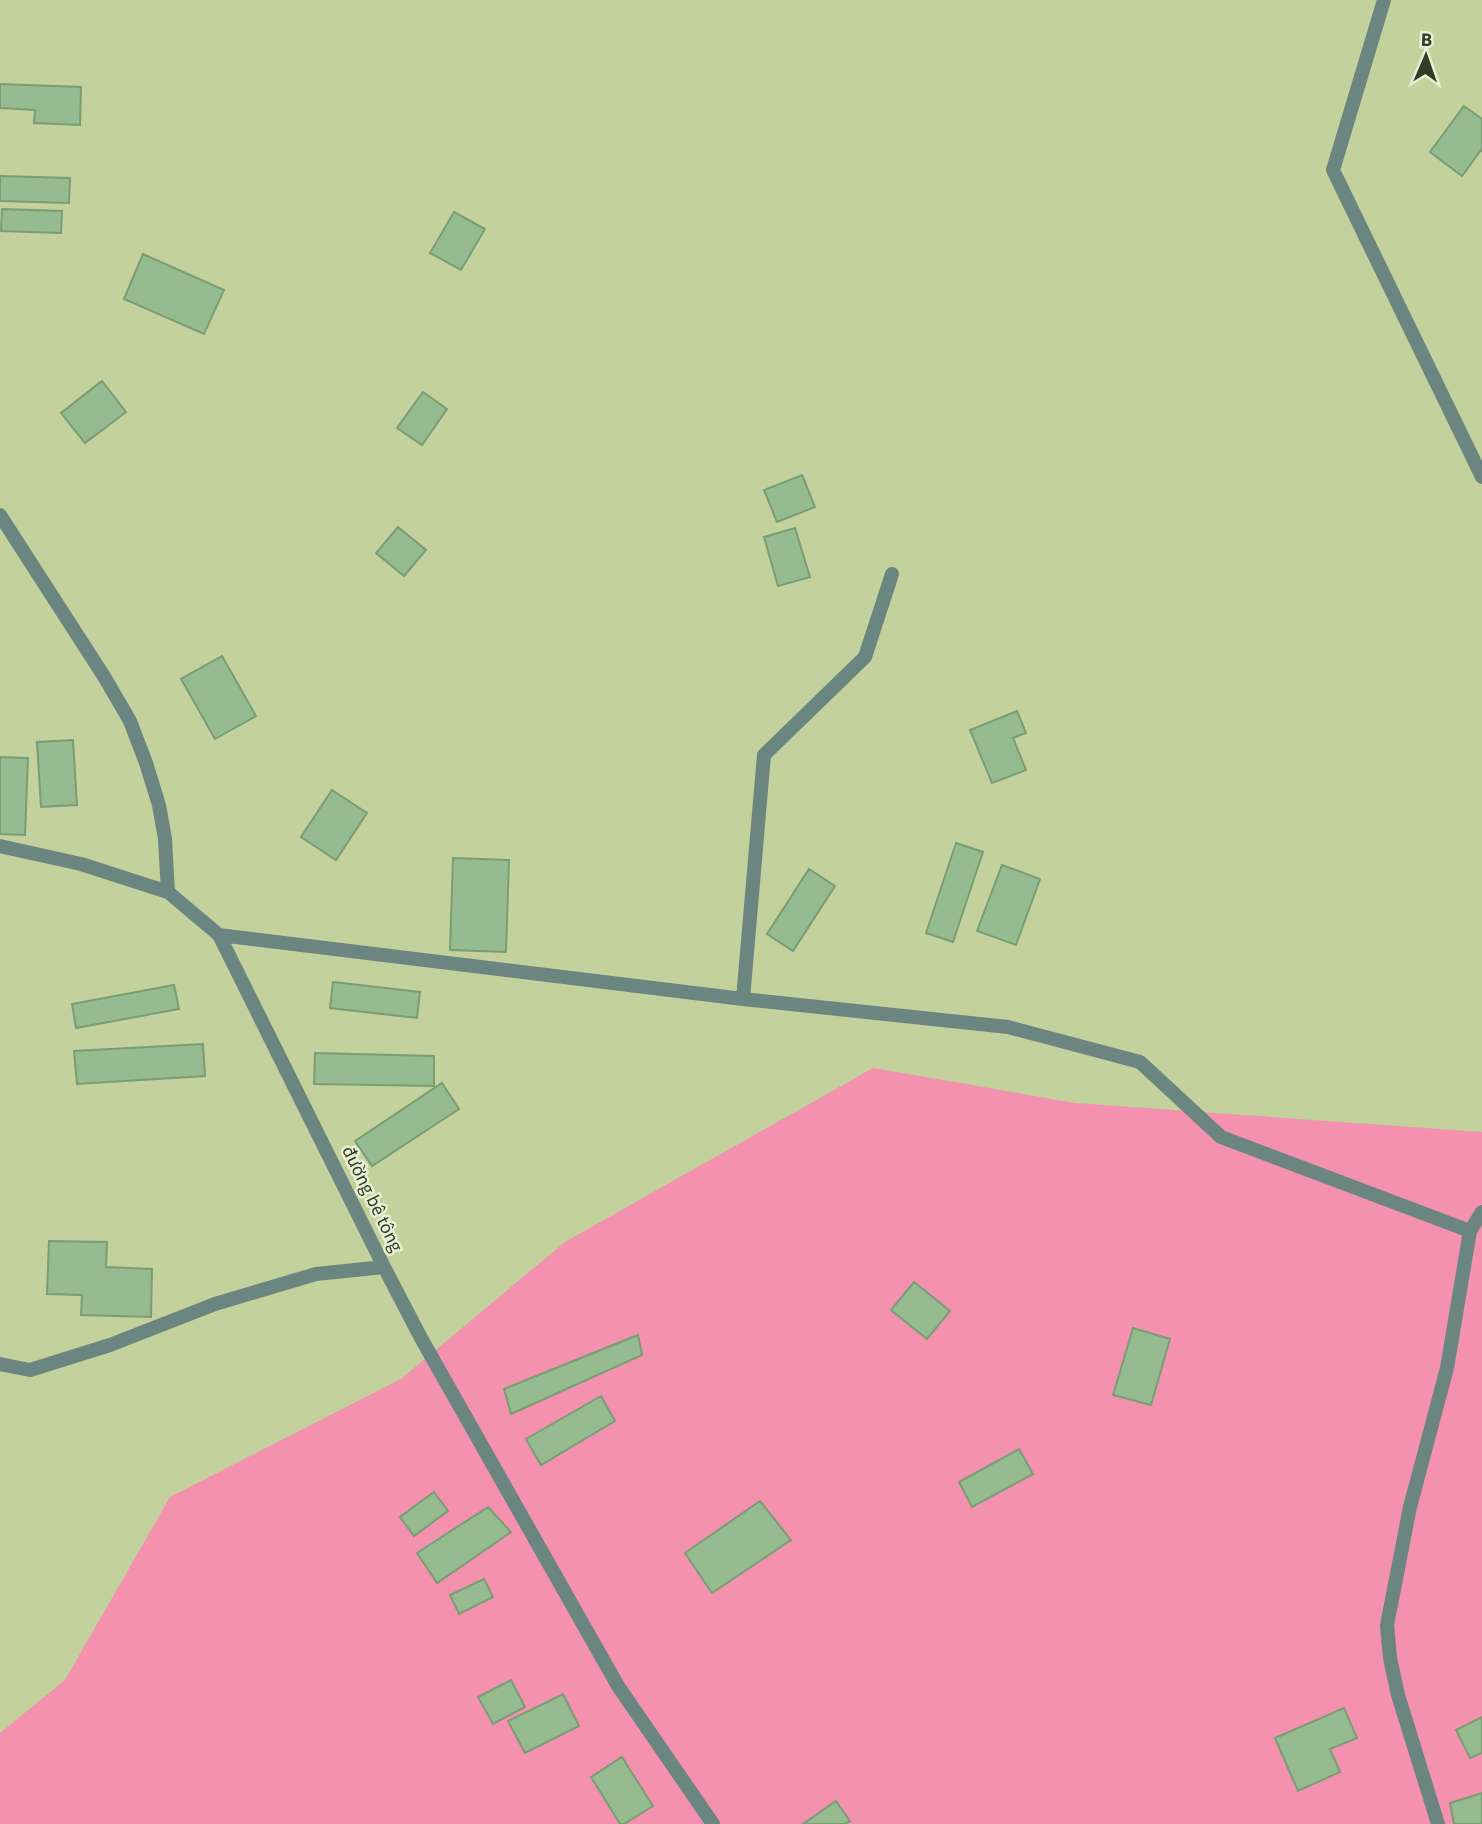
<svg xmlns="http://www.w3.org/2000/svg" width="1482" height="1824" font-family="'Source Sans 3',sans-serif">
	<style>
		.green { fill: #f391af }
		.building { fill: #96bb90; stroke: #7a9d74; stroke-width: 2 }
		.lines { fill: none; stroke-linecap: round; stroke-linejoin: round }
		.street { stroke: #6b8680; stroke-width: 14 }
		.labels { text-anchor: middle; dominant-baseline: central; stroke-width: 5; stroke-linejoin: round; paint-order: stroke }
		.street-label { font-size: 19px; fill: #353b26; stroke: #e7efd4 }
	</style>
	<rect width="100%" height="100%" fill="#c3d19d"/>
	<!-- green -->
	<path class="green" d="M873 1068 1075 1103 1482 1132V1824H0V1733L65 1680 170 1497 401 1379 565 1242Z"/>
	<!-- building -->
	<path class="building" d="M0 84 81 87 80 125 34 123 35 110 0 108Z
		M1464 106 1482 119V151L1481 150 1462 176 1430 152Z
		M0 176 70 178 69 203 0 201Z
		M2 209 62 211 61 233 1 231Z
		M454 212 485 229 461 270 430 253Z
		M143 254 224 290 204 334 124 299Z
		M102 381 126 412 85 443 61 413Z
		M423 392 447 409 422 445 397 428Z
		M802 475 815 507 777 522 764 490Z
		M398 527 426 550 404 576 376 553Z
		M795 528 810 577 778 586 764 537Z
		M222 656 256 716 215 739 181 679Z
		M1017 711 1026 733 1013 738 1026 770 992 783 970 730Z
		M73 740 77 805 41 807 37 742Z
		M0 757 28 758 25 835 0 834Z
		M332 790 367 813 336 860 301 837Z
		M956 843 983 852 953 942 926 933Z
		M453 858 509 860 506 952 450 950Z
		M1002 865 1040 879 1016 945 977 931Z
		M809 869 835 886 793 951 767 934Z
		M333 982 420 992 417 1018 330 1008Z
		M174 985 179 1009 76 1028 72 1004Z
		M203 1044 205 1076 77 1084 74 1051Z
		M315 1053 434 1056V1086L314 1084Z
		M442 1083 459 1109 372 1166 355 1141Z
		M49 1241 107 1242 106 1267 152 1269 151 1317 81 1315 82 1295 47 1294Z
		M914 1282 950 1311 927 1339 891 1310Z
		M1133 1328 1170 1339 1151 1405 1113 1395Z
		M638 1335 642 1355 511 1414 504 1389Z
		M601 1396 615 1421 541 1465 526 1439Z
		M1019 1449 1033 1474 972 1507 959 1482Z
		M434 1492 448 1511 414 1536 400 1517Z
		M760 1501 791 1540 712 1593 685 1553Z
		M488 1507 511 1532 437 1583 417 1553Z
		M484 1579 493 1597 459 1614 450 1595Z
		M511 1680 525 1707 493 1724 478 1697Z
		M563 1694 579 1726 525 1753 508 1721Z
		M1344 1708 1357 1738 1330 1749 1340 1772 1298 1791 1275 1738Z
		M1482 1717V1753L1470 1758 1456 1730Z
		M622 1757 653 1806 624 1824H620L591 1777Z
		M1482 1793V1824H1454L1450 1803Z
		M836 1801 850 1821 845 1824H803Z"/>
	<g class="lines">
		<!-- street -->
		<path class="street" d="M1384 0 1333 170 1482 477
			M0 515 105 678 130 721 146 763 159 805 165 839 168 892
			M0 846 81 864 168 892 219 935 384 1267 421 1338 618 1686 713 1824
			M219 935 743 999 1008 1027 1140 1062 1221 1137 1470 1231 1482 1212
			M743 999 764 755 865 657 892 574
			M0 1364 30 1370 110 1345 215 1304 316 1274 384 1267
			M1438 1824 1398 1695 1390 1658 1387 1625 1410 1507 1447 1368 1470 1231"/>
	</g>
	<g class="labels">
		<!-- street labels -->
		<g class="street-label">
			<text transform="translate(372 1199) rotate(64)">đường bê tông</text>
		</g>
	</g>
	<!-- north arrow -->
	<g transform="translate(1426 56) rotate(2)" stroke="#e7efd4" stroke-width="5" paint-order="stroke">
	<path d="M0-5L12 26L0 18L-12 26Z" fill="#353b26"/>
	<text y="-10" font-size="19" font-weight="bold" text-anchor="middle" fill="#353b26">B</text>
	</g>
</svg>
